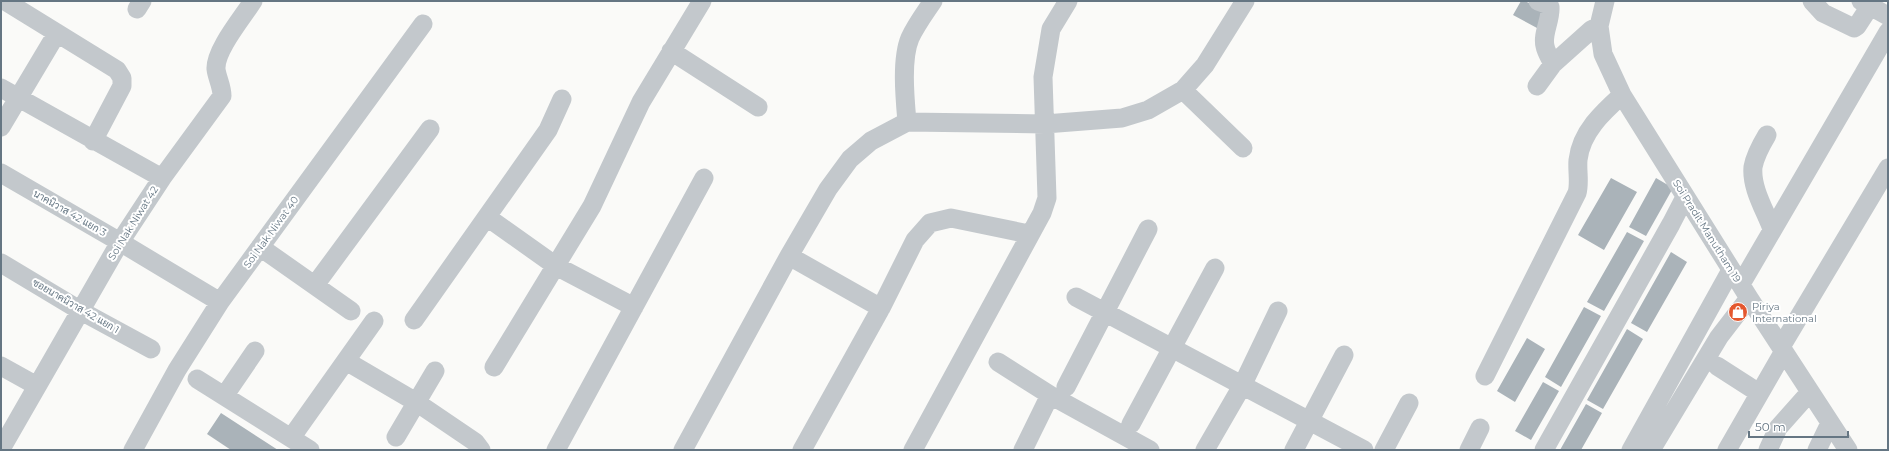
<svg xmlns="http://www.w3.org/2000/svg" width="1889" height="451" font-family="Montserrat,Sarabun,sans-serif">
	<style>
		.building { fill: #aab3b9 }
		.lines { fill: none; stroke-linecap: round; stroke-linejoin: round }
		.minor { stroke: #c3c8cc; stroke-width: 19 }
		.labels { text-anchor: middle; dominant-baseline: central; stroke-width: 4; stroke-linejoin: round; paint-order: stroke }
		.street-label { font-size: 10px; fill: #657683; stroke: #fff }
		.poi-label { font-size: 10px; fill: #657683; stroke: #fff; text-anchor: start }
	</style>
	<rect width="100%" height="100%" fill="#fafaf8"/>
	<!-- building -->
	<path class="building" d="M1521 1H1525L1546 12 1537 28 1513 15Z
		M1611 178 1637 192 1604 250 1578 235Z
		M1656 178 1673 188 1646 236 1629 227Z
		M1627 232 1644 241 1604 311 1587 302Z
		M1671 252 1687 262 1647 332 1631 323Z
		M1584 307 1601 316 1561 387 1545 377Z
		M1627 329 1643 339 1603 409 1587 400Z
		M1527 338 1545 349 1515 402 1497 391Z
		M1543 382 1559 391 1531 440 1515 431Z
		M1586 404 1602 413 1581 450H1560Z
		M221 413 278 450H231L207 434Z"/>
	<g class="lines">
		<!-- minor -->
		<path class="minor" d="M5 1 117 70 122 78V86L93 141
			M1538 1 1549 5 1550 7C1551 20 1542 34 1545 46 1546 52 1550 58 1553 64
			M1605 1 1599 26 1603 54 1622 95 1749 298 1848 450
			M1812 1 1823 13 1854 28 1857 26 1870 6
			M1861 1 1888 16
			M137 9 142 1
			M671 51 758 107
			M1537 86 1553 64 1591 30 1599 26
			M1 88 162 178
			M1183 90 1243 148
			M907 122C905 99 901 59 910 38 916 25 925 13 933 1
			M1 127 57 33
			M1767 135C1761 145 1755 156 1753 167 1751 188 1765 210 1772 229
			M1 173 120 242 220 302
			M487 217 556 266 634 307
			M260 247 351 311
			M789 256 881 308
			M1 263 81 311 151 349
			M1741 284 1888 32
			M315 285 430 129
			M1076 297 1364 450
			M414 320 548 130 562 99
			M1781 347 1888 168
			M346 361 416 402 475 442 481 450
			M998 362 1050 395
			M1 366 37 386
			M1717 366 1759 393
			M494 367 592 206 641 102 702 1
			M1485 376 1577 193C1580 183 1577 171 1578 160 1581 132 1603 112 1622 95
			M197 379 310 450
			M1066 387 1148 229
			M225 395 255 351
			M1131 424 1215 268
			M396 437 435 371
			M291 438 374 321
			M1 449 120 242 162 178 222 96C222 86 217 78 216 69 215 50 243 17 253 1
			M133 450 177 370 220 302 423 24
			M556 450 704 178
			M683 450 789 256 828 189 850 159 871 141 907 122 1045 124 1122 118 1148 110 1183 90 1205 65 1245 1
			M802 450 881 308 915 240 930 223 951 218 1029 234
			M913 450 1042 213 1047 198 1043 77 1051 29 1068 1
			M1023 450 1050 395 1150 450
			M1205 450 1242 386 1278 311
			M1294 450 1344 355
			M1384 450 1409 403
			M1469 450 1480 428
			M1544 450 1671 224 1685 197
			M1631 450 1731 270
			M1651 450 1719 337 1749 298
			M1727 450 1784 351
			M1768 450 1778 428 1810 392
			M1817 450 1830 423"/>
	</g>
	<!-- icons -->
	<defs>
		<g id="shop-disc" transform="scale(1)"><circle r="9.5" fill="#e4572e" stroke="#fff"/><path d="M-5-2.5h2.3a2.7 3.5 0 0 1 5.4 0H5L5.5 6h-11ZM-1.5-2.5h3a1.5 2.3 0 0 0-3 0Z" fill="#fff"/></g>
	</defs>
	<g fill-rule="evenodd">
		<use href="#shop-disc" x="1738" y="312"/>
	</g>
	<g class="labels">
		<!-- street labels -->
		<g class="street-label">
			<text transform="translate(70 213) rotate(30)">นาคนิวาส 42 แยก 3</text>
			<text transform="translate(133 223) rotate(-58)">Soi Nak Niwat 42</text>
			<text transform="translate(1707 231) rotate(58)">Soi Pradit Manutham 19</text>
			<text transform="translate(271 232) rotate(-54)">Soi Nak Niwat 40</text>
			<text transform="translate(76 306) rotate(30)">ซอยนาคนิวาส 42 แยก 1</text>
		</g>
		<!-- poi labels -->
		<g class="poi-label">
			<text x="1752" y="306">Piriya<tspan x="1752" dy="12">International</tspan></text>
		</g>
	</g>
	<!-- border -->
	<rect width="1889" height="451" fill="none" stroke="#657683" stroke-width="4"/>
	<!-- scale -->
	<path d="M1749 431v6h99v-6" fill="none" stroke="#657683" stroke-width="2"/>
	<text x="1755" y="431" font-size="12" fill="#657683" stroke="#ffffff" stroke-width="3" paint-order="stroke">50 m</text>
</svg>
